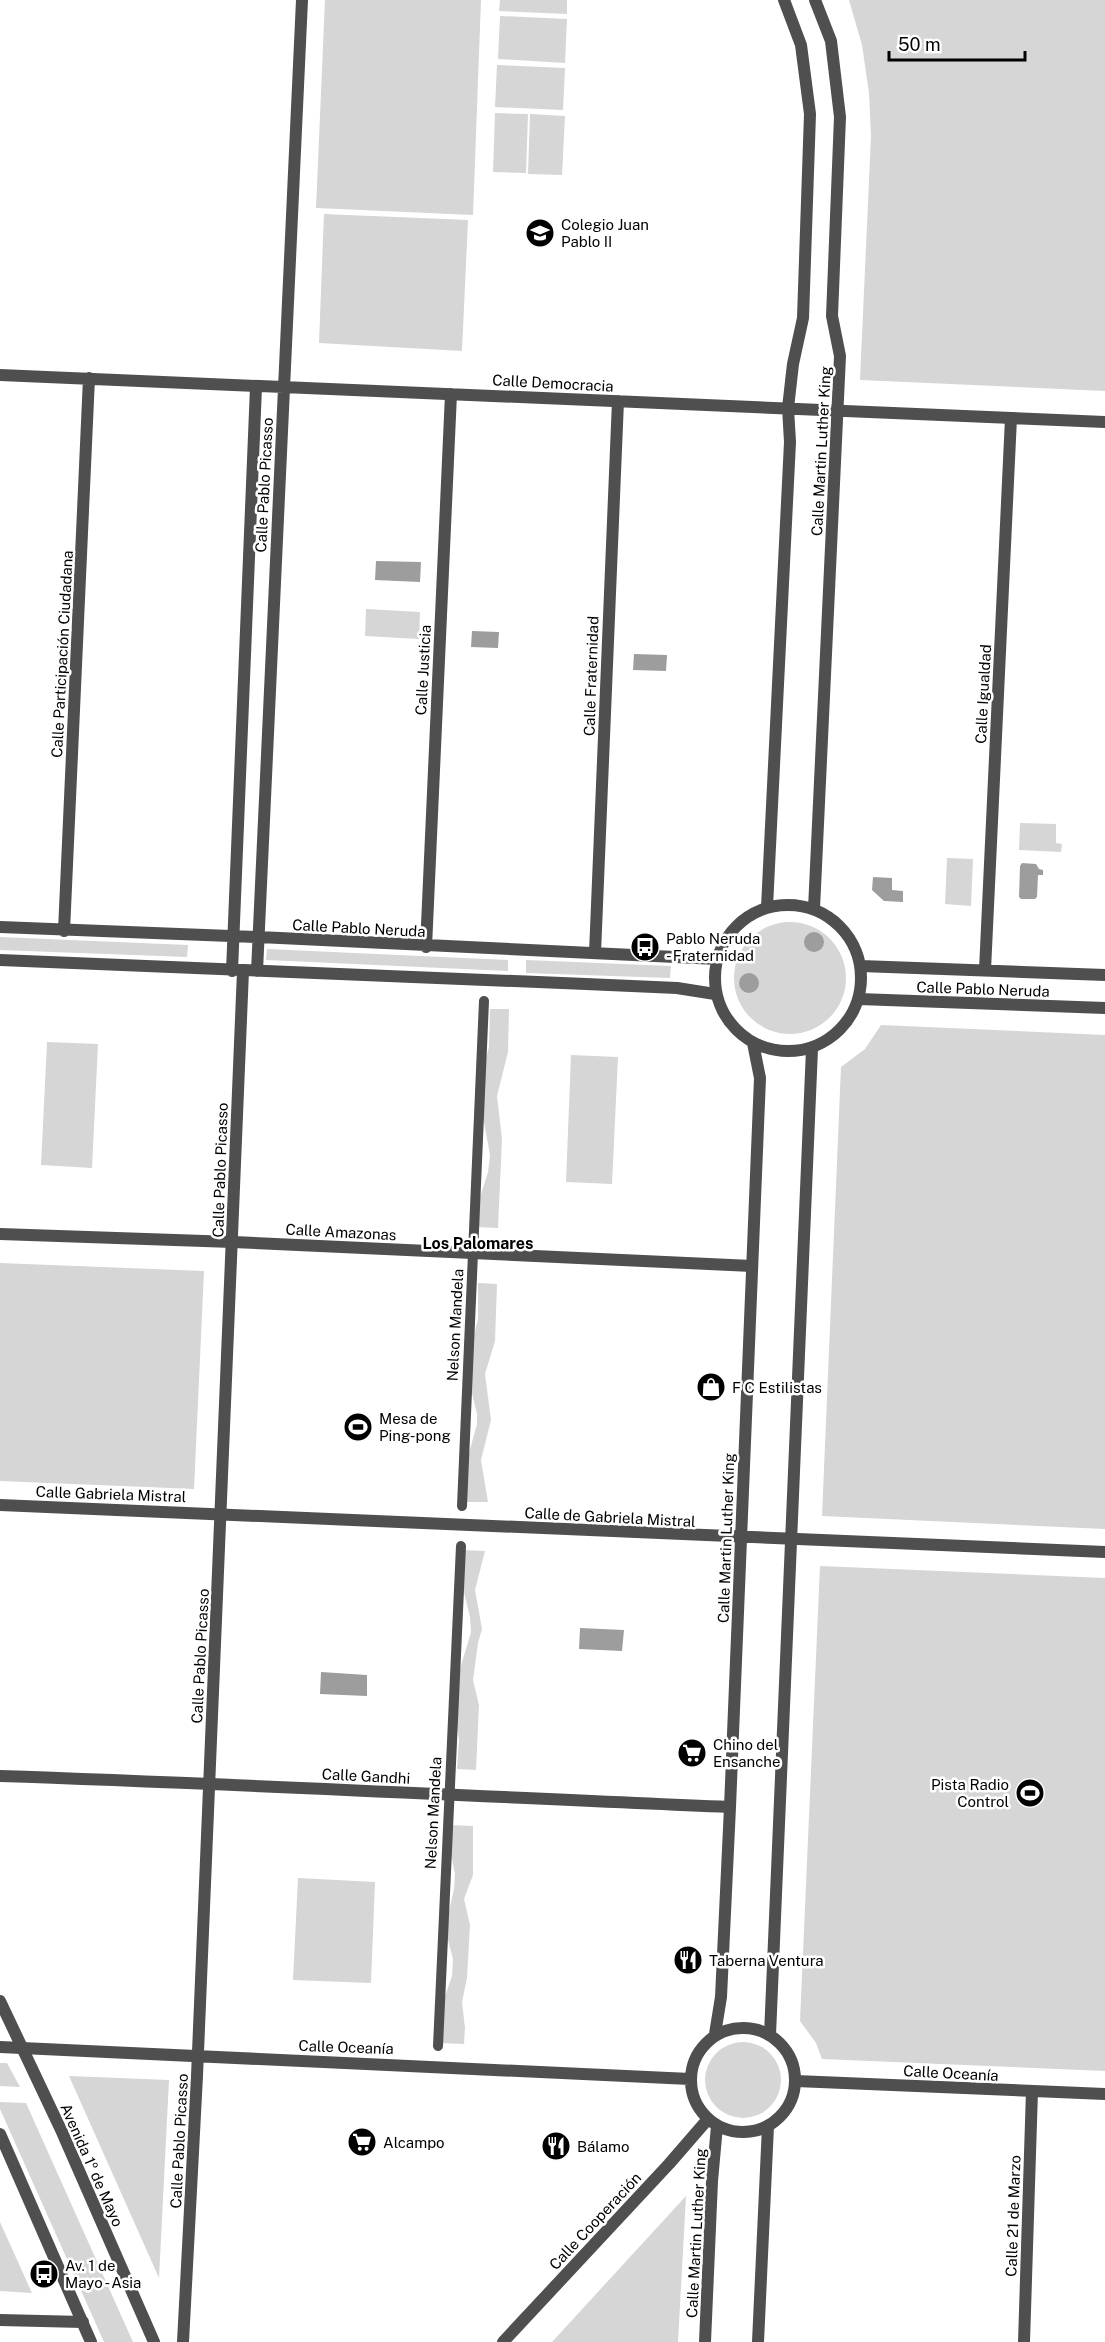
<svg xmlns="http://www.w3.org/2000/svg" width="1105" height="2342" font-family="'Public Sans',sans-serif">
	<style>
		.green { fill: #d6d6d6 }
		.water { fill: #9d9d9d }
		.lines { fill: none; stroke-linecap: round; stroke-linejoin: round }
		.pedestrian { stroke: #4f4f4f; stroke-width: 10 }
		.minor { stroke: #4f4f4f; stroke-width: 12 }
		.tertiary { stroke: #4f4f4f; stroke-width: 12 }
		.labels { text-anchor: middle; dominant-baseline: central; stroke-width: 5; stroke-linejoin: round; paint-order: stroke }
		.poi-label { font-size: 15px; fill: #000; stroke: #fff; text-anchor: start }
		.street-label { font-size: 15px; fill: #000; stroke: #fff }
		.neighbourhood-label { font-size: 16px; font-weight: bold; fill: #000; stroke: #fff }
	</style>
	<rect width="100%" height="100%" fill="#fff"/>
	<!-- green -->
	<path class="green" d="M325 0H481L473 215 316 208Z
		M500 0H567V14L499 11Z
		M849 0H1105V391L860 380 871 136 869 93 862 45Z
		M500 16 567 19 565 63 498 59Z
		M497 65 565 68 563 110 495 107Z
		M495 113 528 114 526 173 493 172Z
		M530 114 565 116 562 175 528 174Z
		M324 214 468 220 462 351 319 343Z
		M366 609 420 612 419 639 365 636Z
		M1020 823 1056 824V843L1062 844 1061 852 1019 850Z
		M947 858 973 859 971 906 945 904Z
		M734 978a56 56 0 1 1 112 0a56 56 0 1 1-112 0Z
		M0 937 188 945 187 957 0 950Z
		M267 949 508 960V971L266 960Z
		M526 960 671 966 670 978 526 973Z
		M490 1009H509L508 1052 497 1096 502 1139 498 1228 476 1227 477 1207 488 1172 490 1155 481 1106 483 1069 489 1047Z
		M881 1025 1105 1035V1529L822 1516 841 1067 865 1049Z
		M47 1042 98 1044 92 1168 41 1165Z
		M571 1055 618 1057 612 1184 566 1182Z
		M0 1263 204 1271 194 1489 0 1481Z
		M478 1283 497 1284 495 1341 485 1374 491 1420 481 1460 488 1502H464L466 1464 477 1424V1414L470 1385 473 1339 478 1319Z
		M461 1550 485 1551 475 1590 482 1629 478 1643 473 1680 479 1705 476 1770 457 1769 459 1740 455 1708 460 1669 471 1632 470 1617 460 1576Z
		M820 1566 1105 1578V2071L822 2059 816 2043 800 2021Z
		M450 1825 473 1826V1875L464 1899 470 1925 467 1978 462 2002 465 2028 464 2044 440 2043 442 2005 452 1976 453 1959 448 1940 447 1920 454 1889 455 1874 448 1839Z
		M298 1878 375 1882 371 1983 293 1980Z
		M705 2080a38 38 0 1 1 76 0a38 38 0 1 1-76 0Z
		M0 2063H7L20 2087 0 2086Z
		M69 2076 169 2080 159 2278Z
		M0 2102 26 2103 133 2342H104L0 2109Z
		M686 2196 678 2342H552Z
		M0 2222 32 2293 0 2291Z"/>
	<!-- water -->
	<path class="water" d="M376 561 421 562 420 582 375 580Z
		M472 631 499 632 498 648 471 647Z
		M634 654 667 655 666 671 633 670Z
		M1022 863 1036 864 1039 869 1043 870V875H1038L1037 897 1035 899H1021L1019 897 1020 866Z
		M873 877 892 878V890L903 891V902L884 901 872 890Z
		M804 942a10 10 0 1 1 20 0a10 10 0 1 1-20 0Z
		M739 983a10 10 0 1 1 20 0a10 10 0 1 1-20 0Z
		M580 1628 624 1630 622 1651 579 1649Z
		M321 1672 367 1675V1696L320 1694Z"/>
	<g class="lines">
		<!-- pedestrian -->
		<path class="pedestrian" d="M462 1506 484 1001
			M438 2046 461 1546"/>
		<!-- minor -->
		<path class="minor" d="M0 375 1105 422
			M715 978a73 73 0 1 1 146 0a73 73 0 1 1-146 0Z
			M767 907 790 442 788 408 793 364 803 318 810 114 801 45 784 0
			M814 909 840 356 832 316 840 117 831 41 815 0
			M0 927 259 937 717 959
			M64 931 89 378
			M426 947 451 394
			M595 953 618 401
			M0 960 586 984 677 988 715 994
			M861 966 1105 975
			M985 970 1011 418
			M232 971 256 387
			M257 971 302 0
			M859 999 1105 1008
			M0 1234 233 1242 752 1266
			M0 1505 1105 1552
			M0 1776C244 1784 487 1797 730 1807
			M691 2080a52 52 0 1 1 104 0a52 52 0 1 1-104 0Z
			M715 2034 721 1997 730 1807 754 1223 760 1078 753 1043
			M770 2035 812 1049
			M0 2047 690 2079
			M796 2081 1105 2094
			M0 2320 83 2322
			M183 2342 197 2076 243 971
			M503 2342 669 2164 708 2119
			M705 2342 712 2181 717 2126
			M758 2342 768 2126
			M1024 2342 1032 2091"/>
		<!-- tertiary -->
		<path class="tertiary" d="M0 2001 62 2132 154 2342
			M0 2134 91 2342"/>
	</g>
	<!-- icons -->
	<defs>
		<g id="school-disc" transform="scale(1.5)"><circle r="9.5" fill="#000" stroke="#fff"/><path d="M0-5L7-2L0 1L-7-2ZM-4 1L0 2.5L4 1V4Q0 6-4 4Z" fill="#fff"/></g>
		<g id="bus-disc" transform="scale(1.5)"><circle r="9.5" fill="#000" stroke="#fff"/><path d="M-5-6H5V4H4V6H2V4H-2V6H-4V4H-5ZM-3.5-4V0h7V-4ZM-3.5 1.2v1.5H-2V1.2ZM2 1.2v1.5H3.5V1.2Z" fill="#fff"/></g>
		<g id="shop-disc" transform="scale(1.5)"><circle r="9.5" fill="#000" stroke="#fff"/><path d="M-5-2.5h2.3a2.7 3.5 0 0 1 5.4 0H5L5.5 6h-11ZM-1.5-2.5h3a1.5 2.3 0 0 0-3 0Z" fill="#fff"/></g>
		<g id="stadium-disc" transform="scale(1.5)"><circle r="9.5" fill="#000" stroke="#fff"/><path d="M0-5a6.5 5 0 1 0 0 10a6.5 5 0 1 0 0-10ZM-3.5-1.8h7v3.6h-7Z" fill="#fff"/></g>
		<g id="supermarket-disc" transform="scale(1.5)"><circle r="9.5" fill="#000" stroke="#fff"/><path d="M-6-5.5h2.5l.6 2H6L4.5 2H-2.5L-4.4-4H-6ZM-1.5 3.2a1.3 1.3 0 1 0 .1 0ZM3 3.2a1.3 1.3 0 1 0 .1 0Z" fill="#fff"/></g>
		<g id="restaurant-disc" transform="scale(1.5)"><circle r="9.5" fill="#000" stroke="#fff"/><path d="M-5-6h1v4h1v-4h1v4h1v-4h1v5L-1.5 .5V6h-2V.5L-5-1ZM5-6V6H3V1.5H1.5Q1.5-4 5-6Z" fill="#fff"/></g>
	</defs>
	<g fill-rule="evenodd">
		<use href="#school-disc" x="540" y="233"/>
		<use href="#bus-disc" x="645" y="947"/>
		<use href="#shop-disc" x="711" y="1387"/>
		<use href="#stadium-disc" x="358" y="1427"/>
		<use href="#supermarket-disc" x="692" y="1753"/>
		<use href="#stadium-disc" x="1030" y="1793"/>
		<use href="#restaurant-disc" x="688" y="1960"/>
		<use href="#supermarket-disc" x="362" y="2142"/>
		<use href="#restaurant-disc" x="556" y="2146"/>
		<use href="#bus-disc" x="44" y="2274"/>
	</g>
	<g class="labels">
		<!-- poi labels -->
		<g class="poi-label">
			<text x="561" y="224">Colegio Juan<tspan x="561" dy="17">Pablo II</tspan></text>
			<text x="666" y="938">Pablo Neruda<tspan x="666" dy="17">- Fraternidad</tspan></text>
			<text x="732" y="1387">F C Estilistas</text>
			<text x="379" y="1418">Mesa de<tspan x="379" dy="17">Ping-pong</tspan></text>
			<text x="713" y="1744">Chino del<tspan x="713" dy="17">Ensanche</tspan></text>
			<text x="1009" y="1784" text-anchor="end">Pista Radio<tspan x="1009" dy="17">Control</tspan></text>
			<text x="709" y="1960">Taberna Ventura</text>
			<text x="383" y="2142">Alcampo</text>
			<text x="577" y="2146">Bálamo</text>
			<text x="65" y="2265">Av. 1 de<tspan x="65" dy="17">Mayo - Asia</tspan></text>
		</g>
		<!-- street labels -->
		<g class="street-label">
			<text transform="translate(553 383) rotate(3)">Calle Democracia</text>
			<text transform="translate(821 451) rotate(-87)">Calle Martin Luther King</text>
			<text transform="translate(264 485) rotate(-87)">Calle Pablo Picasso</text>
			<text transform="translate(62 654) rotate(-87)">Calle Participación Ciudadana</text>
			<text transform="translate(423 670) rotate(-87)">Calle Justicia</text>
			<text transform="translate(591 676) rotate(-88)">Calle Fraternidad</text>
			<text transform="translate(983 694) rotate(-87)">Calle Igualdad</text>
			<text transform="translate(359 928) rotate(3)">Calle Pablo Neruda</text>
			<text transform="translate(983 989) rotate(2)">Calle Pablo Neruda</text>
			<text transform="translate(220 1170) rotate(-88)">Calle Pablo Picasso</text>
			<text transform="translate(341 1232) rotate(3)">Calle Amazonas</text>
			<text transform="translate(455 1325) rotate(-87)">Nelson Mandela</text>
			<text transform="translate(111 1494) rotate(2)">Calle Gabriela Mistral</text>
			<text transform="translate(610 1517) rotate(3)">Calle de Gabriela Mistral</text>
			<text transform="translate(726 1538) rotate(-88)">Calle Martin Luther King</text>
			<text transform="translate(200 1656) rotate(-87)">Calle Pablo Picasso</text>
			<text transform="translate(366 1776) rotate(3)">Calle Gandhi</text>
			<text transform="translate(433 1813) rotate(-87)">Nelson Mandela</text>
			<text transform="translate(346 2047) rotate(2)">Calle Oceanía</text>
			<text transform="translate(951 2073) rotate(3)">Calle Oceanía</text>
			<text transform="translate(179 2141) rotate(-87)">Calle Pablo Picasso</text>
			<text transform="translate(92 2165) rotate(66)">Avenida 1º de Mayo</text>
			<text transform="translate(1013 2216) rotate(-88)">Calle 21 de Marzo</text>
			<text transform="translate(595 2221) rotate(-47)">Calle Cooperación</text>
			<text transform="translate(696 2233) rotate(-87)">Calle Martin Luther King</text>
		</g>
		<!-- neighbourhood labels -->
		<g class="neighbourhood-label">
			<text x="478" y="1243">Los Palomares</text>
		</g>
	</g>
	<!-- scale -->
	<path d="M889 51v9h136v-9" fill="none" stroke="#000000" stroke-width="3"/>
	<text x="898" y="51" font-size="18" fill="#000000" stroke="#ffffff" stroke-width="4.5" paint-order="stroke">50 m</text>
</svg>
